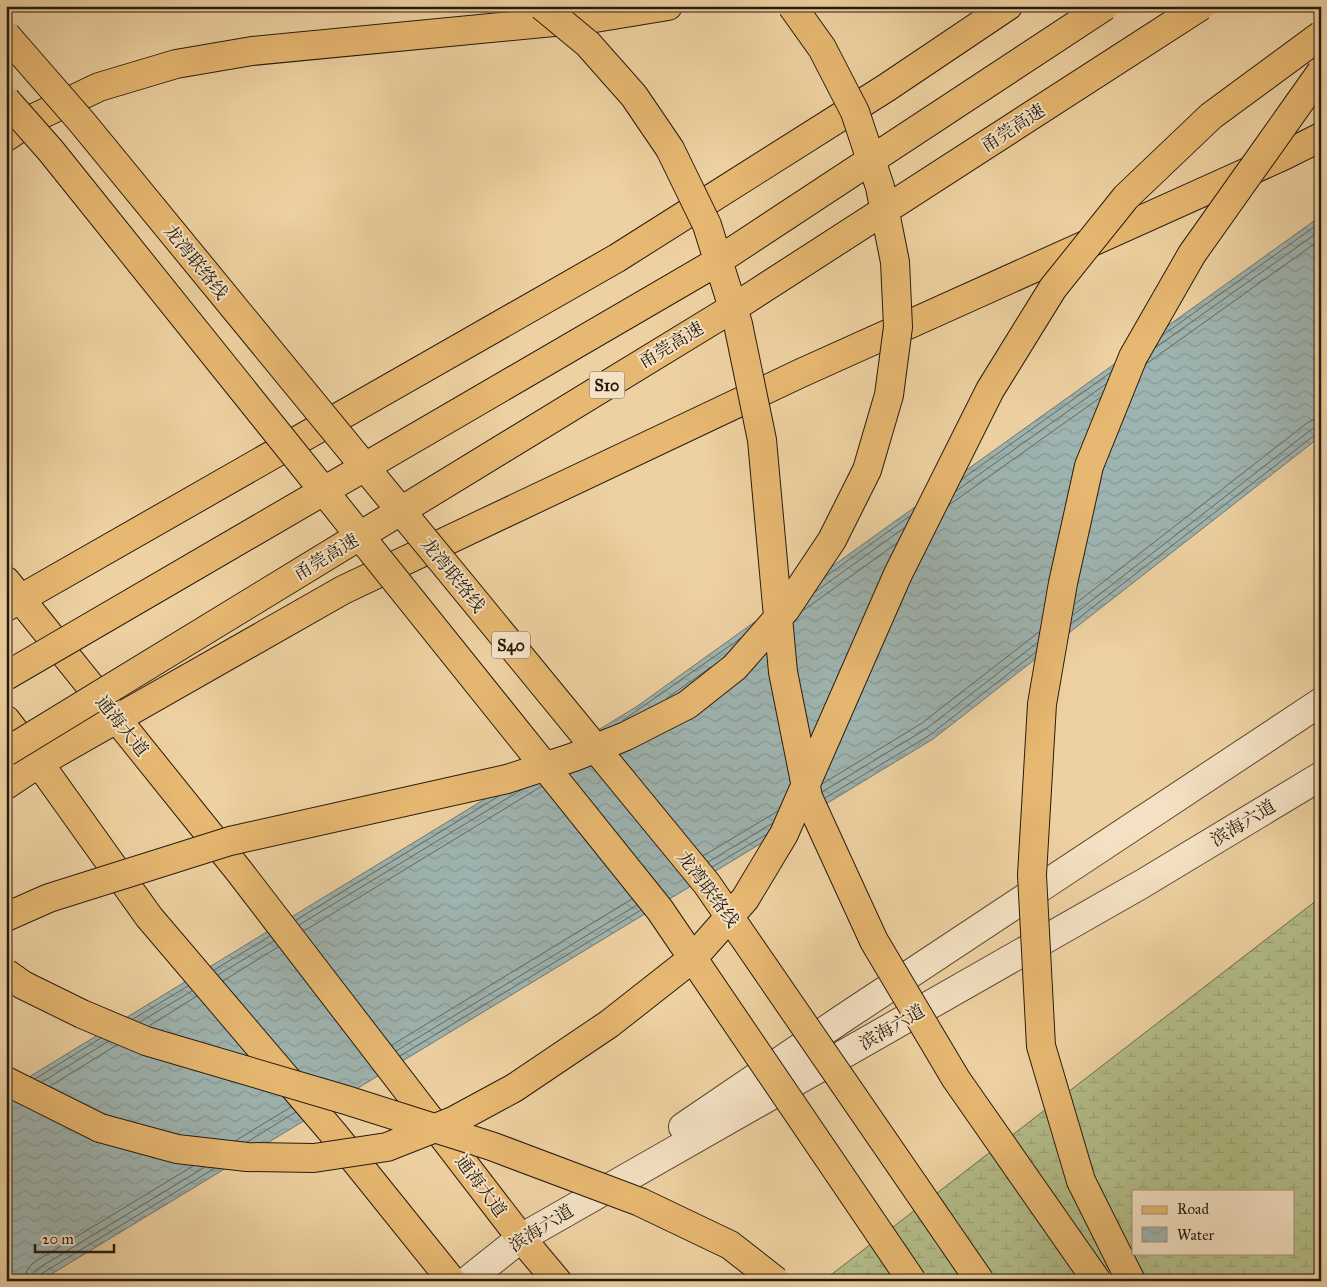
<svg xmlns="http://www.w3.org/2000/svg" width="1327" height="1287" font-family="'IM FELL Great Primer','Noto Serif SC',serif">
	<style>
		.wetland { fill: url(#wetland-marsh); stroke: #6c6c4c; fill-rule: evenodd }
		.water { fill: url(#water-waves); stroke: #6e776f }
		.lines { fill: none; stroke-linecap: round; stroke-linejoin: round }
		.shore { stroke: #62685f; stroke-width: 1 }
		.minor-casing { stroke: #584833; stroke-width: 30 }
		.major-casing { stroke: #261b0e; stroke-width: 30 }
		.highway-casing { stroke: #261b0e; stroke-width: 30 }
		.minor { stroke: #f4e1c3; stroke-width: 28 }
		.major { stroke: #e7b871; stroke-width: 28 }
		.highway { stroke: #e7b871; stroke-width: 28 }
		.highway-bridge-casing { stroke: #261b0e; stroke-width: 30; stroke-linecap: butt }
		.highway-bridge { stroke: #e7b871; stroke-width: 28 }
		.labels { text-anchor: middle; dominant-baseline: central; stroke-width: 4; stroke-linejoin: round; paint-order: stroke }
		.shield { fill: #f4e1c3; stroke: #645644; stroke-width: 1 }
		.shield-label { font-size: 16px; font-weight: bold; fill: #261b0e }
		.street-label { font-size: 18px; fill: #261b0e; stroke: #f4e1c3 }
	</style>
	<defs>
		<pattern id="wetland-marsh" width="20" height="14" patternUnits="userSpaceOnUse" patternTransform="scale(1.25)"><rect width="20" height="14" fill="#b3bd89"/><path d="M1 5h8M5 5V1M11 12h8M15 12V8" fill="none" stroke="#9aa275"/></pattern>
		<pattern id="water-waves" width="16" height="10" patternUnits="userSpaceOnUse" patternTransform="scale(1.25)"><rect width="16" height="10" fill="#9eb4b0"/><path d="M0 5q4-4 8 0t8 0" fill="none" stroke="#889a96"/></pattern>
	</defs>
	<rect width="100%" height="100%" fill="#eed1a2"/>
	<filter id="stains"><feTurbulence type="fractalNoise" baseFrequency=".004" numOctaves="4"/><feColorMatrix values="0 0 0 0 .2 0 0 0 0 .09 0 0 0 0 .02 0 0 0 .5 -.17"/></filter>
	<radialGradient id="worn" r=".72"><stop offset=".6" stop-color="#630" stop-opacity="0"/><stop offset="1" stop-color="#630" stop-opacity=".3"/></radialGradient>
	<!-- wetland -->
	<path class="wetland" d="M1321 897V1281H823ZM1133 1191H1293V1253H1133Z"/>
	<!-- water -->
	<path class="water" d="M1321 216V436L933 739 40 1281H6V1091L636 707Z"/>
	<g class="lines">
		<!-- shore -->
		<path class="shore" d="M1163 335 1321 222
			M1155 348 1321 230
			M1146 364 1321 239
			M962 479 1110 373
			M956 491 1106 384
			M949 505 1101 397
			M825 577 910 516
			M815 592 904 528
			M1075 604 1307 423 1313 420 1321 419
			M804 610 897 543
			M1073 615 1312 429 1321 426
			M1071 624 1316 434 1321 433
			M667 698 711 667
			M622 721 741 638
			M822 784 922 723 1039 632
			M822 792 926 729 1037 643
			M825 798 930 735 1036 652
			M703 856 778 811
			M708 862 773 823
			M712 867 767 834
			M296 920 499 796
			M299 925 521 790
			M304 931 542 786
			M214 970 270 936
			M218 975 274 941
			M223 981 278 947
			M133 1019 188 986
			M140 1022 192 991
			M149 1026 197 996
			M392 1045 632 899
			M396 1051 637 905
			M400 1056 641 910
			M35 1079 101 1038
			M42 1082 109 1041
			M50 1086 117 1045
			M235 1141 291 1107
			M247 1142 296 1112
			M25 1281 27 1270 33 1263 193 1166
			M32 1281 33 1274 37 1269 205 1167
			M38 1281 41 1274 215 1168"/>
		<!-- minor casing -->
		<g class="minor-casing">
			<path id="minor" d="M683 1127 842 1019 1321 702
				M467 1281 521 1238 1142 884 1321 776"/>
		</g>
		<!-- major casing -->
		<g class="major-casing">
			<path id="major" d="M6 581 239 871 521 1238 557 1281
				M6 720 39 763 149 917 333 1133 452 1281"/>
		</g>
		<!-- highway casing -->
		<g class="highway-casing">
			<path id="highway" d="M6 137 36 117 99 87 176 64 252 51 595 18 668 6
				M6 607 617 258 886 88 1008 6
				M6 785 39 763 343 590 801 373 1283 156 1321 137
				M6 1081 100 1128"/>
		</g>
		<!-- minor -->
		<use href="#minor" class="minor"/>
		<!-- major -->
		<use href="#major" class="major"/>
		<!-- highway -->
		<use href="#highway" class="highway"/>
		<!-- highway-bridge casing -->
		<g class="highway-bridge-casing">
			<path id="highway-bridge" d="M542 6 588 44 634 96 670 149 707 225 738 324 762 440 783 672 808 797 874 941 956 1079 1097 1281
				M6 35 81 121 707 884 980 1281
				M6 100 51 151 660 910 912 1281
				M6 676 710 266 1105 6
				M6 752 741 303 1201 6
				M6 917 49 898 230 841 507 779 574 757 626 736 687 705 735 667 786 609 832 540 867 470 889 395 898 327 895 262 880 187 855 112 822 48 792 6
				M6 973 23 985 82 1014 146 1041 346 1100 491 1146 640 1202 730 1245 776 1281
				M100 1128 177 1149 247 1157 314 1158 387 1147 453 1121 514 1088 609 1024 693 958 745 899 784 834 898 574 990 390 1053 288 1126 197 1211 116 1321 35
				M1131 1281 1081 1181 1041 1046 1032 875 1042 704 1063 583 1089 466 1133 357 1192 254 1321 72"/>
		</g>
		<!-- highway-bridge -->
		<use href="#highway-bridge" class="highway-bridge"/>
	</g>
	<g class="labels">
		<!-- shield labels -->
		<g class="shield">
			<rect x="589.5" y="371.5" width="35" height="27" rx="4"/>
			<rect x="492" y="631.5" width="38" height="27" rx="4"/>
		</g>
		<g class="shield-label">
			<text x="607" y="385">S10</text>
			<text x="511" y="645">S40</text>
		</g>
		<!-- street labels -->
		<g class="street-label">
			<text transform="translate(1013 128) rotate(-33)">甬莞高速</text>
			<text transform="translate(196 262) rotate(51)">龙湾联络线</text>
			<text transform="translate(671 345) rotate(-31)">甬莞高速</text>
			<text transform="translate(326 557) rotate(-31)">甬莞高速</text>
			<text transform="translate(453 575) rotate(51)">龙湾联络线</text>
			<text transform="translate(122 726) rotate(51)">通海大道</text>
			<text transform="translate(1243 823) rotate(-31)">滨海六道</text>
			<text transform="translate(708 889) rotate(53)">龙湾联络线</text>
			<text transform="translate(892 1027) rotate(-30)">滨海六道</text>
			<text transform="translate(481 1186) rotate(53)">通海大道</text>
			<text transform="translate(541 1228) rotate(-32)">滨海六道</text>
		</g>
	</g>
	<!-- margin -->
	<rect width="1327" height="1287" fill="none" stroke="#eed1a2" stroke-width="25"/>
	<rect x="8" y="8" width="1312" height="1272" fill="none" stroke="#261b0e" stroke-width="2.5"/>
	<rect x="12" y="12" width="1302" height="1262" fill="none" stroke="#261b0e"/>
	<!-- legend -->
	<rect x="1132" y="1190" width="162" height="65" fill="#f4e1c3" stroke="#a2927b"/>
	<rect x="1142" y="1206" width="25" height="8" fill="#e7b871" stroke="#a2927b"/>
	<text x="1177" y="1214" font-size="15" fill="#261b0e">Road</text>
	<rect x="1142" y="1227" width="25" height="15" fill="url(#water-waves)" stroke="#a2927b"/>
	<text x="1177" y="1240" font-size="15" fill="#261b0e">Water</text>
	<!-- scale -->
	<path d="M35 1244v8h79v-8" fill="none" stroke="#261b0e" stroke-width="2.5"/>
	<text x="42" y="1244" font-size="15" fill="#261b0e" stroke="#f4e1c3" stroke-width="4" paint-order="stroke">20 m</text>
	<rect width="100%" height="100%" filter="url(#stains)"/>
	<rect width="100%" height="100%" fill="url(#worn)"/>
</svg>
